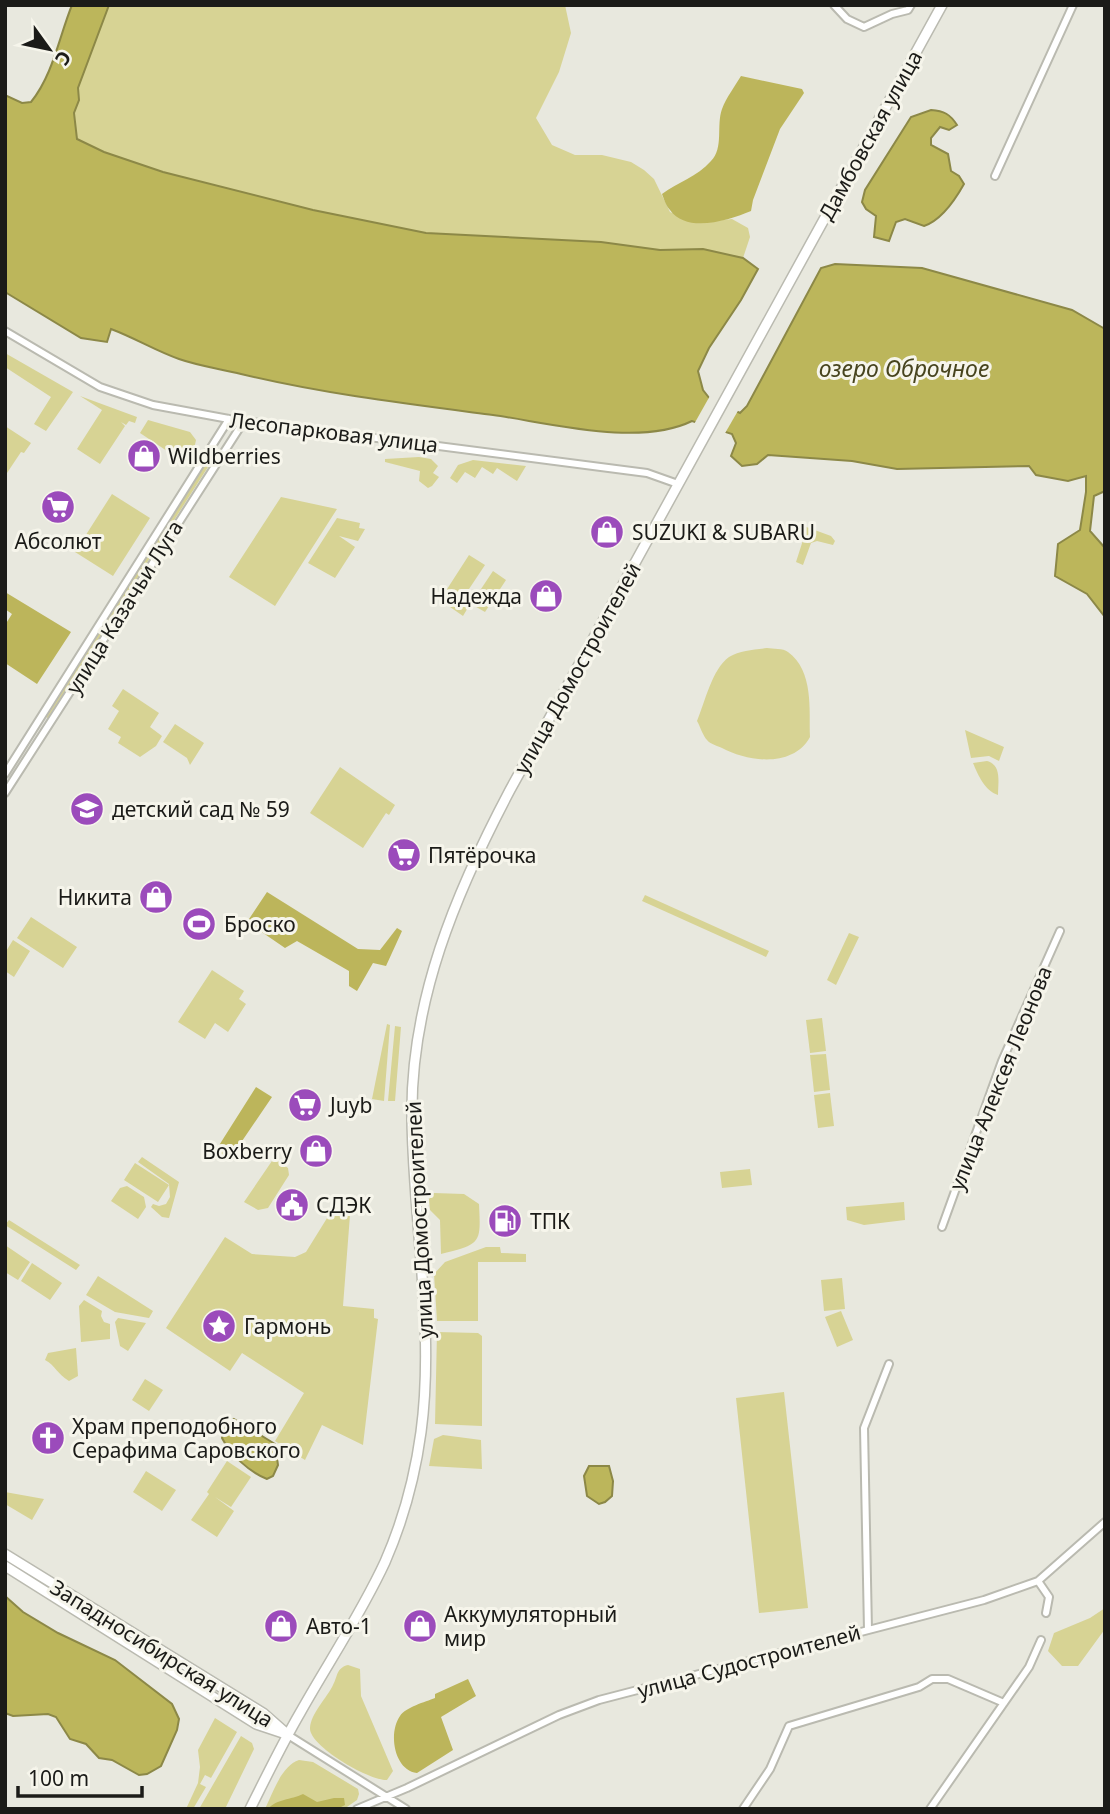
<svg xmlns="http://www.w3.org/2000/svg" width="1110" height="1814" font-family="'Noto Sans',sans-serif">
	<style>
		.green { fill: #d7d394 }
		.forest { fill: #bcb55b }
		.water { fill: #bcb65b; stroke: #8c8847; stroke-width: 2 }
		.pier { fill: #e8e8de }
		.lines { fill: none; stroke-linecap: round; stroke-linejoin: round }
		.minor-casing { stroke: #babab0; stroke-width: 10 }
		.secondary-casing { stroke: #babab0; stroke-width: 12 }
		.minor { stroke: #fff; stroke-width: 6 }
		.secondary { stroke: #fff; stroke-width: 9 }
		.labels { text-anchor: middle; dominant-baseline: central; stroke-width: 6; stroke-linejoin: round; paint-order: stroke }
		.street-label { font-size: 21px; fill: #1b1b18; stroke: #f6f5eb }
		.poi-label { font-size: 21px; fill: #1b1b18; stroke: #f6f5eb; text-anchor: start }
		.water-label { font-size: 23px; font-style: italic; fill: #47441e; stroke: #f6f5eb }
	</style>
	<rect width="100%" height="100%" fill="#e8e8de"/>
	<!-- green -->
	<path class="green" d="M109 5H565L571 33 559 72 536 118 552 145 575 155H602L631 162 644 170 654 179 670 212 697 223 732 219 748 228 750 237 743 258 703 249 660 250 601 242 426 233 313 210 163 172 104 152 77 139 74 113 79 100 78 88Z
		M5 353 73 392 46 431 34 424 51 397 5 367Z
		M80 396 137 417 135 423 129 421 126 425 121 422 125 426 100 464 77 449 102 410Z
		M148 420 190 432 196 440 194 449 185 463 140 433Z
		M5 426 31 443 24 453 21 452 5 476Z
		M212 454 215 456 48 718 46 717Z
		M419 457 431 459 438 466 433 473 439 477 432 486 428 488 419 481 420 471 385 462V459Z
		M473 460 526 466 517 481 497 468 493 474 482 467 475 478 465 472 457 483 450 478 458 465Z
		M112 494 150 518 113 576 75 552Z
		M281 497 337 509 275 606 229 577Z
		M337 518 360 523 359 528 365 529 358 541 339 536 355 547 335 578 308 563Z
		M801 525 831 536 835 541 833 545 817 541 811 543 803 565 796 562 804 537 800 531Z
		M469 555 485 565 461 601 469 606 463 616 440 600Z
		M493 571 506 580 485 612 471 604Z
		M767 648C773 649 783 648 788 652 814 671 809 710 810 737 793 768 748 762 722 748 718 746 710 744 707 740 703 736 700 726 697 721 705 702 712 669 729 657 740 650 754 650 767 648Z
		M123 689 159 713 150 727 162 736 156 746 140 757 118 743 121 737 108 729 119 711 112 706Z
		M175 724 204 743 190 765 187 758 163 742Z
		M965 730 1004 747 999 761 989 756 971 758Z
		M987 761C1002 765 998 782 998 795 985 791 978 775 973 763Z
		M340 767 395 805 389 815 386 813 363 848 310 813Z
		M645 895 769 951 766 957 642 901Z
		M31 917 77 947 63 968 17 938Z
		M849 933 859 937 836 985 827 980Z
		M13 940 30 951 14 977 5 971V953Z
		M212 970 244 991 239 999 246 1004 228 1032 215 1023 205 1039 178 1022Z
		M822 1018 826 1051 810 1053 806 1020Z
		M387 1024 390 1025 384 1101 372 1099Z
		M395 1026 401 1027 395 1101H388Z
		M826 1054 830 1090 814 1092 810 1055Z
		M830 1093 834 1126 818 1128 814 1095Z
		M142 1157 179 1182 169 1218 162 1217 151 1207 153 1204 159 1206 166 1204 170 1197 169 1184 138 1162Z
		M274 1158 288 1168 289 1175 268 1208 258 1210 244 1202Z
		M135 1163 169 1185 158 1202 124 1180Z
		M750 1169 752 1185 722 1188 720 1172Z
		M127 1186 144 1197 146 1207 138 1219 111 1201 120 1188Z
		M434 1193 464 1194 479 1204C481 1244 481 1244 441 1254L440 1220 430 1210 429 1199Z
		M337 1202H351L343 1306 374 1309V1318L378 1319 363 1445 322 1425 305 1460 275 1441 304 1393 242 1353 230 1371 166 1328 225 1237 252 1254 295 1257 306 1252Z
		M904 1202 905 1220 864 1225 847 1220 846 1207Z
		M9 1220 80 1265 76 1270 5 1225Z
		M5 1245 30 1262 18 1280 5 1272Z
		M486 1247H500L501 1253 526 1254V1262H478V1321H437L434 1274 445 1262Z
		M32 1263 62 1283 50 1300 21 1281Z
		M98 1276 153 1311 149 1318 115 1312 86 1295Z
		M842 1278 845 1309 824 1311 821 1280Z
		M84 1300 102 1311 101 1316 104 1322 110 1324V1339L81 1342 79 1306Z
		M841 1311 853 1340 837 1347 825 1317Z
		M118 1318 146 1323 128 1351 120 1346 115 1322Z
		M437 1332 478 1333 482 1336V1426L435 1424Z
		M76 1348 78 1376 69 1381C57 1374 56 1366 45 1360L48 1353Z
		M145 1379 163 1390 149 1411 132 1400Z
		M784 1392 808 1608 759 1613 736 1398Z
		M443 1435 481 1440 482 1469 429 1466 434 1439Z
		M227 1461 251 1477 231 1507 215 1497 234 1511 217 1537 191 1520 209 1494 207 1492Z
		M146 1471 176 1490 162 1511 133 1492Z
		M5 1492 44 1499 32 1520 5 1504Z
		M1105 1608V1629L1078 1666H1062L1048 1651 1054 1633 1090 1618Z
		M348 1665 360 1669 361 1696 393 1771 387 1780C370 1781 309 1746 310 1728 311 1713 327 1698 333 1685 338 1676 336 1668 348 1665Z
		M215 1718 237 1732 211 1778 205 1775 200 1784 206 1787 193 1809H186L198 1783 200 1767 198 1750Z
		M241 1736 252 1743 254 1749 225 1809H199Z
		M299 1760 313 1762 358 1789 359 1794 357 1800 344 1809H265C273 1793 281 1766 299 1760Z"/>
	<!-- forest -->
	<path class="forest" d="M741 76 802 89 804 93 780 129 753 200 751 211C729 220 687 234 670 210 666 206 664 199 662 194 678 182 697 177 711 161 724 148 716 126 722 109 726 98 735 86 741 76Z
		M5 592 71 632 37 684 5 663V625L12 614 5 609Z
		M267 892 358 949 380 950 397 928 402 931 386 966 373 963 357 991 349 986V971L297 941 285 948 247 922Z
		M256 1087 272 1097 240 1144 216 1160 211 1158Z
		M468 1679 476 1696 441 1717 453 1750 417 1773C394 1770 388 1733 400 1716 406 1707 425 1702 435 1698V1694Z
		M303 1794 317 1802 334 1798H344L345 1805 337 1809H268C276 1799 291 1800 303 1794Z"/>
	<!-- water -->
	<path class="water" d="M72 5H109L78 88 79 100 74 113 77 139 104 152 163 172 313 210 426 233 601 242 660 250 703 249 743 258 758 269 741 300 709 348 698 371 703 390 710 399 740 413 747 406 821 268 835 264 922 268 1072 310 1105 329V491L1094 496 1090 531 1105 548V617L1087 594 1055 576 1058 544 1080 530 1086 492V476L1068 481 1036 475 1029 466 897 469 852 461 768 455 757 464 742 466 731 456 736 443 732 434 692 421C639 447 550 423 493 415 408 404 324 394 241 374 221 369 199 366 179 359 156 351 135 338 111 329L107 342 81 338 5 292V95L22 103 31 102C53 75 59 37 72 5Z
		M931 110C944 111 950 114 957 125L949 130 940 127 931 138V145L948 154 951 171 959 176 964 184C955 200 942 220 924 226L905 219 896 222 889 241 874 237 876 216 866 209 862 202 865 190 911 117Z
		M234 1419 275 1444 278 1465 273 1476 267 1479C249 1472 230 1454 222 1438L225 1426Z
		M589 1466H609L613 1481 612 1496 605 1502 599 1504 587 1496 584 1476Z
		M5 1596 23 1612 58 1633 115 1660 172 1704 179 1719 177 1730 161 1766 147 1774 139 1775 112 1760 99 1758 86 1744 70 1739 56 1717 48 1714 13 1716 5 1713Z"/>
	<!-- pier -->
	<path class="pier" d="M711 394 739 409 724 435 693 426Z"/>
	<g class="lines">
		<!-- minor casing -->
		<g class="minor-casing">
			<path id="minor" d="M834 5 847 19 864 27 892 14 908 10 911 5
				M995 176 1073 5
				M5 331 100 387 153 405 229 419 647 473 678 484
				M5 774 229 419
				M5 793 244 421
				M942 1227 1002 1061 1060 931
				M1038 1581 1049 1597 1046 1613
				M868 1630 864 1428 889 1364
				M288 1735 406 1809
				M357 1809 407 1788 559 1715 599 1700 984 1600 1038 1581 1105 1522
				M743 1809 770 1769 789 1726 919 1687 932 1679H948L1004 1703
				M930 1809 1029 1667 1041 1640"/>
		</g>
		<!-- secondary casing -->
		<g class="secondary-casing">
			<path id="secondary" d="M5 1554 263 1713 288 1735
				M5 1566 256 1724 283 1733
				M250 1809C266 1777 282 1744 300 1713 328 1663 361 1614 385 1562 403 1521 415 1476 421 1432 435 1328 413 1222 412 1118 410 1001 456 892 510 790L942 5"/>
		</g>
		<!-- minor -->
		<use href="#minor" class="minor"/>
		<!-- secondary -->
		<use href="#secondary" class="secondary"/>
	</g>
	<!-- icons -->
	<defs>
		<g id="shop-disc" transform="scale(1.75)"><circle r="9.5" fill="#9b4bbb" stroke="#f6f5eb"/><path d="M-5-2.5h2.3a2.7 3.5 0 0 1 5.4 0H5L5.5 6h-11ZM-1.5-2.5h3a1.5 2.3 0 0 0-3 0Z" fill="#fff"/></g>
		<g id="supermarket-disc" transform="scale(1.75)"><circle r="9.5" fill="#9b4bbb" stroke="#f6f5eb"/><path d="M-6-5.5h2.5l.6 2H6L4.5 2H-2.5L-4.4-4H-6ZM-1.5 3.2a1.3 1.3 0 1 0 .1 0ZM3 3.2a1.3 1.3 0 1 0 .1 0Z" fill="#fff"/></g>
		<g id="school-disc" transform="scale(1.75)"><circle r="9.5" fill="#9b4bbb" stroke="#f6f5eb"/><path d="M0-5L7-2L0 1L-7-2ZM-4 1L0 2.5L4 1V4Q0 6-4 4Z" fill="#fff"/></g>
		<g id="stadium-disc" transform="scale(1.75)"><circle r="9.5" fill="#9b4bbb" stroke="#f6f5eb"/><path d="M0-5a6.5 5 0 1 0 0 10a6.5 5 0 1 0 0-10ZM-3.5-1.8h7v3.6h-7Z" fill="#fff"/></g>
		<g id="civic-disc" transform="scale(1.75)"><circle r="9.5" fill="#9b4bbb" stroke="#f6f5eb"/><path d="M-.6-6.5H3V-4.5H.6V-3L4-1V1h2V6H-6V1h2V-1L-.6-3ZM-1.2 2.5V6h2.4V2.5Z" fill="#fff"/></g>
		<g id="fuel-disc" transform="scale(1.75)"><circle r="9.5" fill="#9b4bbb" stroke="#f6f5eb"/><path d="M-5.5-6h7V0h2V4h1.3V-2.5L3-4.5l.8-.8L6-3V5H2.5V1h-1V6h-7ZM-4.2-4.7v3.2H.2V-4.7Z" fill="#fff"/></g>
		<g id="sight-disc" transform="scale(1.75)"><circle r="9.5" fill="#9b4bbb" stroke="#f6f5eb"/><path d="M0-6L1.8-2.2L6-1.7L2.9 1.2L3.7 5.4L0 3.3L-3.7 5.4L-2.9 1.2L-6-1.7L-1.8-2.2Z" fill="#fff"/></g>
		<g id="church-disc" transform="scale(1.75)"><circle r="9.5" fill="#9b4bbb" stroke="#f6f5eb"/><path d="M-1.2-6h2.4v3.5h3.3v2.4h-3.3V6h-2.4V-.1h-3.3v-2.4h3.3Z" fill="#fff"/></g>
	</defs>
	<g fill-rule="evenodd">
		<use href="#shop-disc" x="144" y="456"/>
		<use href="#supermarket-disc" x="58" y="507"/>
		<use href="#shop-disc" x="607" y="532"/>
		<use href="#shop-disc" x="546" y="596"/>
		<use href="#school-disc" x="87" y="809"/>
		<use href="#supermarket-disc" x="404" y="855"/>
		<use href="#shop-disc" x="156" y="897"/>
		<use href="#stadium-disc" x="199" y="924"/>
		<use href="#supermarket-disc" x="305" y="1105"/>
		<use href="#shop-disc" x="316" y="1151"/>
		<use href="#civic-disc" x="292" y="1205"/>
		<use href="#fuel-disc" x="505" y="1221"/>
		<use href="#sight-disc" x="219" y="1326"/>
		<use href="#church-disc" x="48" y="1438"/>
		<use href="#shop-disc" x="281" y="1626"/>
		<use href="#shop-disc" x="420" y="1626"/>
	</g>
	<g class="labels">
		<!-- street labels -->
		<g class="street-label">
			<text transform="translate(870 135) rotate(-61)">Дамбовская улица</text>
			<text transform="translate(334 432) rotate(7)">Лесопарковая улица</text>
			<text transform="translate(124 607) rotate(-58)">улица Казачьи Луга</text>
			<text transform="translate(577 668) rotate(-61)">улица Домостроителей</text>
			<text transform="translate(1000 1078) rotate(-68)">улица Алексея Леонова</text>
			<text transform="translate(419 1220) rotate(-93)">улица Домостроителей</text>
			<text transform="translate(162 1653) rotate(32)">Западносибирская улица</text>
			<text transform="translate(749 1661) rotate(-15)">улица Судостроителей</text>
		</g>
		<!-- poi labels -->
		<g class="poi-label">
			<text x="168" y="456">Wildberries</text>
			<text x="632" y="532">SUZUKI &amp; SUBARU</text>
			<text x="58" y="541" text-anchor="middle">Абсолют</text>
			<text x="522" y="596" text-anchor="end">Надежда</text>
			<text x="112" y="809">детский сад № 59</text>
			<text x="428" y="855">Пятёрочка</text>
			<text x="132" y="897" text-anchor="end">Никита</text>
			<text x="224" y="924">Броско</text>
			<text x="330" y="1105">Juyb</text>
			<text x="292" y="1151" text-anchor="end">Boxberry</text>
			<text x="316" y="1205">СДЭК</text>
			<text x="530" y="1221">ТПК</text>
			<text x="244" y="1326">Гармонь</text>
			<text x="72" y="1426">Храм преподобного<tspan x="72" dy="24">Серафима Саровского</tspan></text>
			<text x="444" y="1614">Аккумуляторный<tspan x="444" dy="24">мир</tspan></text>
			<text x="306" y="1626">Авто-1</text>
		</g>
		<!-- water labels -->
		<g class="water-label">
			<text x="904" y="368">озеро Оброчное</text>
		</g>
	</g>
	<!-- border -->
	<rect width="1110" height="1814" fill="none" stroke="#1b1b18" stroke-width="14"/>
	<!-- north arrow -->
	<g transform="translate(49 49) rotate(123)" stroke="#f6f5eb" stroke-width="5" paint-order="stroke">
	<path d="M0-5L12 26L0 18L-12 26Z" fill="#1b1b18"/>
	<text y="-10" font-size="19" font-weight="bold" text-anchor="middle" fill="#1b1b18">С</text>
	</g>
	<!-- scale -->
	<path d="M18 1786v10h124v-10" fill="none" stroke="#1b1b18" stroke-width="3.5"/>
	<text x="28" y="1786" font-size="21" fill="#1b1b18" stroke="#f6f5eb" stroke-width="5" paint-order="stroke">100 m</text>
</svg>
